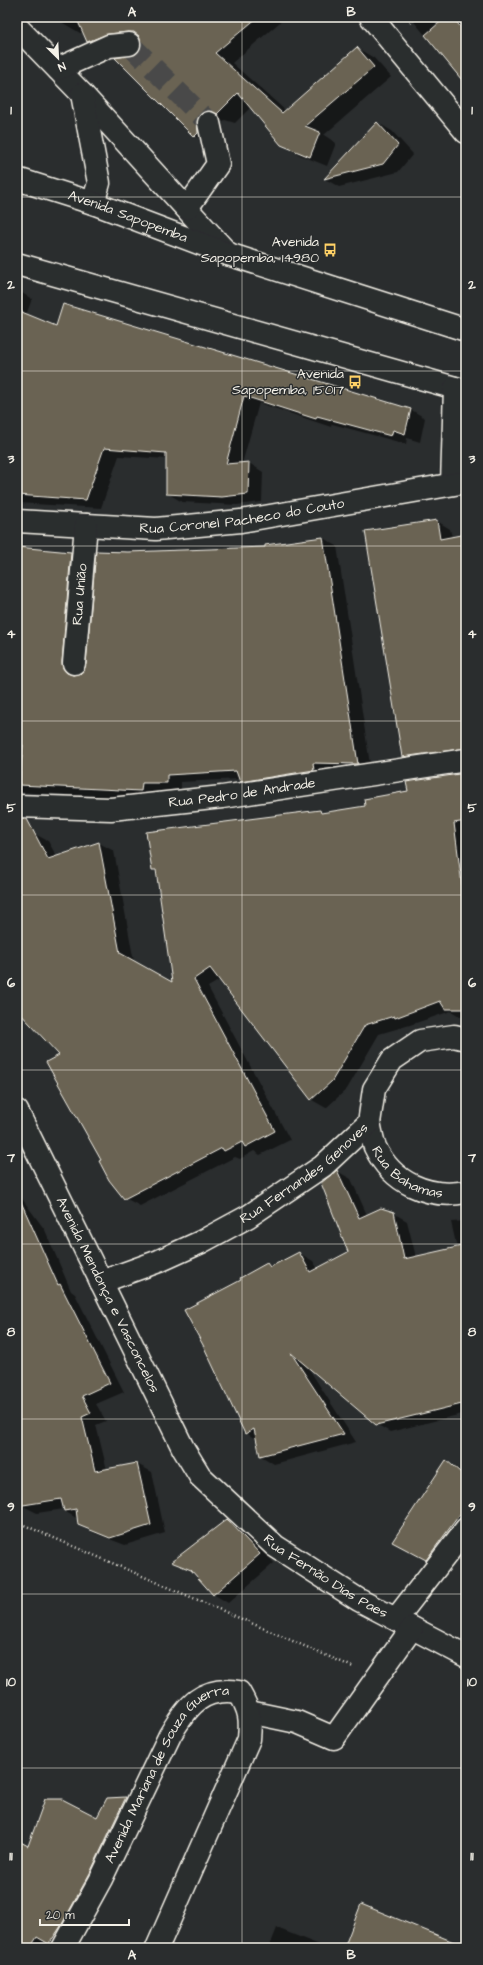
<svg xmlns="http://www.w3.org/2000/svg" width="483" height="1965" font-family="'Architects Daughter',sans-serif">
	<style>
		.shadow { fill: #0007 }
		.building { fill: #6a6353; stroke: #f4f1e8 }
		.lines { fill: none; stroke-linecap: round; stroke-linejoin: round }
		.minor-tunnel { stroke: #484a4a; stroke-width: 22; stroke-dasharray: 22 11; stroke-linecap: butt }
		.minor-casing { stroke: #f4f1e8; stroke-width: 25 }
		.major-casing { stroke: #f4f1e8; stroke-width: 25 }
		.path { stroke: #f4f1e8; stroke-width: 2.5; stroke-dasharray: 1 3; stroke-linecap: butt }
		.minor { stroke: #2a2d2e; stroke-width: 22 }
		.major { stroke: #2a2d2e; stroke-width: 22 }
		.grid { fill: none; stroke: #f4f1e8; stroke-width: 1; stroke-opacity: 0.55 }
		.labels { text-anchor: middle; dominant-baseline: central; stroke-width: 3; stroke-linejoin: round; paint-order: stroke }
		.street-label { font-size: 14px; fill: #f4f1e8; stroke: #2a2d2e }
		.poi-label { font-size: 14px; fill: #f4f1e8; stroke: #2a2d2e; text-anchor: end }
		.neatline { fill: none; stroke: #f4f1e8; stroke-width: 1.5 }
		.grid-label { font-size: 13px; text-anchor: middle; font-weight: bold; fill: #f4f1e8 }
	</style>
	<rect width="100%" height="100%" fill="#2a2d2e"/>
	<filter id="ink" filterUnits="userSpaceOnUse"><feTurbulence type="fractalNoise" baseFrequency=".025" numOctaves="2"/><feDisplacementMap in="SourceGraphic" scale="8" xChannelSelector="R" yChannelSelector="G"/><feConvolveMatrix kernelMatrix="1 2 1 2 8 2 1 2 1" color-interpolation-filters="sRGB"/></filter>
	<g filter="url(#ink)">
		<!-- shadow -->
		<path class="shadow" d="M60 17H286L232 63 286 111 357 48 374 58 391 77 324 135 336 143 327 166 300 155 282 144 251 107 235 123 225 120 218 124 212 146 195 136 117 59 137 55 141 49 142 41 126 43 105 52 88 41 84 32 80 33 63 23Z
			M410 17H466V84Z
			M378 123 392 131 413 154 398 172 339 187 325 179Z
			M17 290 32 299 26 315 56 327 410 409 425 418 420 442 407 438 406 444 332 424 331 427 259 403 242 464 249 463 263 472 262 502 237 505 182 502 167 493V459L119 456 101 508 17 503Z
			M437 521 450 529 452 537 466 535V757L417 764 403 756Z
			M323 538 337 546 371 771 255 789 240 779 181 782V790L156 791 155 799 17 792V549L71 553 85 561 76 676 85 671 128 553 266 548Z
			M466 774V1017H461L451 1011 410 1025 379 1034 347 1089 326 1108 312 1100 220 980 208 987 290 1140 260 1155 254 1151 240 1159 235 1157 140 1206 125 1198 103 1160 61 1055 17 1009V831L33 833 48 841 57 857 99 843 114 851 134 962 173 984 157 872 153 870 320 811 324 813 366 806Z
			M337 1171 351 1179 367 1215 393 1213 407 1221 416 1257 457 1248 451 1222 466 1221V1413L390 1432 376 1424 307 1366 356 1442 274 1464 261 1456 257 1440 246 1433 242 1280 267 1264 273 1267 299 1253 313 1261 318 1269 350 1253Z
			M17 1192 45 1230 71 1291 75 1294 124 1392 96 1404 106 1421 96 1425 107 1470 137 1464 152 1472 165 1533 125 1545 94 1533 79 1524 78 1519 64 1511V1509L37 1513 17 1503Z
			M447 1461 466 1474V1533L440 1568 407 1550Z
			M227 1520 242 1528 274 1563 228 1603 213 1594 195 1573 173 1562Z
			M126 1798 140 1806 65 1948H17V1841L28 1847 97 1819 107 1799Z
			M277 1928 327 1948H269Z"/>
		<!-- building -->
		<path class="building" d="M76 17H258L215 53 282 113 357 47 374 67 305 126 320 132 310 157 281 145 238 93 217 114 207 111 200 114 197 120 198 133 194 137 115 58 137 54 141 49V43L139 36 134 32H128L108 34 87 42Z
			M446 17H452L466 33V85L425 35Z
			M377 122 398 145 383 164 324 179Z
			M63 304 411 409 405 434 393 430 391 436 317 416 316 419 244 396 226 464 249 462 248 494 222 497 166 494V453L104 448 86 500 17 495V310L56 326Z
			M437 520 440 539 466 534V748L402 757 365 531Z
			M323 537 358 764 313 763 314 770 240 782 236 771 167 775V783H142L141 791 19 785 23 745H18L19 735H17V547L71 552 62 662 63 668 67 673 73 675 80 674 84 670 86 664 96 551 128 552 265 547V545Z
			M466 773V821L454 823 462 885H466V1009H445L440 1001 395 1018 394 1016 365 1025 332 1081 311 1100 210 968 194 979 275 1131 245 1147 242 1142 224 1151 222 1148 124 1199 109 1180 99 1161 101 1160 46 1062 59 1055 17 1010V819H27L48 859 99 842 120 953 172 982 156 870H152L146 832 320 810 321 813 365 806 364 799 408 791 406 782Z
			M337 1170 359 1218 381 1208 394 1212 404 1259 466 1245V1403L376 1425 291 1353 344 1434 260 1456 254 1429 245 1434 203 1345 184 1310 241 1280 240 1278 267 1263 270 1267 299 1252 310 1272 348 1252 321 1183Z
			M17 1193 58 1285 60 1284 110 1383 82 1396 91 1413 82 1417 95 1471 137 1463 151 1525 110 1538 78 1525 76 1509 64 1511 61 1499 17 1506Z
			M446 1460 466 1477V1506L426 1560 392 1542Z
			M227 1519 260 1554 213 1595 191 1570 171 1562Z
			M126 1797 90 1873 61 1926 49 1944 37 1937 30 1948H17V1840L28 1846 45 1799H62L97 1817 107 1798Z
			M361 1904 466 1947 465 1948H344Z"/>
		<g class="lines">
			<!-- minor-tunnel -->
			<path class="minor-tunnel" d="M129 44 209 123"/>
			<!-- minor casing -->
			<g class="minor-casing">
				<g id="minor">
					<path d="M371 17 466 132"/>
					<path d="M17 27 82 94 228 254"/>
					<path d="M58 69 109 46 129 44"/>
					<path d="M82 94 99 183 93 203"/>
					<path d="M187 208 218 164 209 123"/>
					<path d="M17 264 466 391"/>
					<path d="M452 484 455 388"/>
					<path id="s1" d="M17 521 156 529 241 521 466 482"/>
					<path id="s2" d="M74 663 86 525"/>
					<path id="s3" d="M17 806 111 809 222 797 466 760"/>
					<path id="s4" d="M17 1111 183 1448 200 1476 275 1546 359 1600 466 1656"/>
					<path id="s5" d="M369 1123C371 1130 372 1139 375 1147 392 1183 428 1199 466 1192"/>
					<path id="s6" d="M101 1282 159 1261 201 1242 249 1216 323 1166 369 1123 374 1089 392 1060 420 1041 454 1036 466 1039"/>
					<path d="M396 1619 466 1529"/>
					<path d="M249 1712 297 1722 334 1738 412 1628"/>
					<path id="s7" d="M63 1948 101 1879 170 1735C187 1706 202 1686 239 1692 250 1711 251 1718 249 1739L157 1948"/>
				</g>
			</g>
			<!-- major casing -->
			<g class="major-casing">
				<g id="major">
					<path id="s8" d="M17 179 93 203 228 254 466 330"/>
				</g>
			</g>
			<!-- path -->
			<path class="path" d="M410 23 417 17
				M17 1522 353 1667"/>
			<!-- minor -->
			<use href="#minor" class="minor"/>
			<!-- major -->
			<use href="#major" class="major"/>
		</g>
	</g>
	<!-- grid -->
	<path class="grid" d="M242 17V1948M17 197H466M17 371H466M17 546H466M17 721H466M17 895H466M17 1070H466M17 1244H466M17 1419H466M17 1594H466M17 1768H466"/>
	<!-- icons -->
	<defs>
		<g id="bus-bare" transform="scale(1.08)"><path d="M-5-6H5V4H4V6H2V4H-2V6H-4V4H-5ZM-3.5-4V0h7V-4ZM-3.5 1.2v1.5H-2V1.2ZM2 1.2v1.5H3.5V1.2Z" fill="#ffd166" stroke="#2a2d2e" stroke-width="2.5" paint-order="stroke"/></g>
	</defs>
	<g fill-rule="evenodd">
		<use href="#bus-bare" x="330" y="250"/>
		<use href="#bus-bare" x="355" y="382"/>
	</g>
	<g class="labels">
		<!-- street labels -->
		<g class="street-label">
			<text stroke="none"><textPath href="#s8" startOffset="117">Avenida Sapopemba</textPath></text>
			<text stroke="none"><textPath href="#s1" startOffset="226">Rua Coronel Pacheco do Couto</textPath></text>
			<text stroke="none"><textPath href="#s2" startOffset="69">Rua União</textPath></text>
			<text stroke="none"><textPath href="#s3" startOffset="226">Rua Pedro de Andrade</textPath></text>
			<text stroke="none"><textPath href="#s5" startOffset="68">Rua Bahamas</textPath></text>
			<text stroke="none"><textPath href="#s6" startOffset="232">Rua Fernandes Genoves</textPath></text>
			<text stroke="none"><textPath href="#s4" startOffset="205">Avenida Mendonça e Vasconcelos</textPath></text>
			<text stroke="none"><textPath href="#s4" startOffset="570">Rua Fernão Dias Paes</textPath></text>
			<text stroke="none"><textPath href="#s7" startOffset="207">Avenida Mariana de Souza Guerra</textPath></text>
		</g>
		<!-- poi labels -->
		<g class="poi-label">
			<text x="319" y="242">Avenida<tspan x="319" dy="16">Sapopemba, 14980</tspan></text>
			<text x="344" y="374">Avenida<tspan x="344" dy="16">Sapopemba, 15017</tspan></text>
		</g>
	</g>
	<!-- margin -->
	<rect width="483" height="1965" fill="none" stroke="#2a2d2e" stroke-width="44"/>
	<!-- north arrow -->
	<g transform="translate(58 58) rotate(156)" stroke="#2a2d2e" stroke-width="3" paint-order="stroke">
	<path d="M0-3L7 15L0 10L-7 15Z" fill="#f4f1e8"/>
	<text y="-6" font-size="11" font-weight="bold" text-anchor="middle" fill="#f4f1e8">N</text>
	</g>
	<!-- scale -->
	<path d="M40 1919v6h89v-6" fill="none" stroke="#f4f1e8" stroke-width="2"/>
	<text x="46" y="1919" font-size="12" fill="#f4f1e8" stroke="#2a2d2e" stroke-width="3" paint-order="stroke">20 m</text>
	<rect x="22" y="22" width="439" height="1921" class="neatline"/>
	<g class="grid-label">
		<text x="132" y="16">A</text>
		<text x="351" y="16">B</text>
		<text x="11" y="114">1</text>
		<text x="472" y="114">1</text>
		<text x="11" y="289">2</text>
		<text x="472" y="289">2</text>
		<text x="11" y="463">3</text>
		<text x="472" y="463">3</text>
		<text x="11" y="638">4</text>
		<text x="472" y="638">4</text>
		<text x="11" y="812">5</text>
		<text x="472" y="812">5</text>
		<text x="11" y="987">6</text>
		<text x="472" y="987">6</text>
		<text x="11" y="1162">7</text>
		<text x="472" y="1162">7</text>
		<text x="11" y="1336">8</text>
		<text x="472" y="1336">8</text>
		<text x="11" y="1511">9</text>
		<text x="472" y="1511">9</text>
		<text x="11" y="1686">10</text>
		<text x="472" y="1686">10</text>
		<text x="11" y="1860">11</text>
		<text x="472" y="1860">11</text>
		<text x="132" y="1959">A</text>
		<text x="351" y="1959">B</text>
	</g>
</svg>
